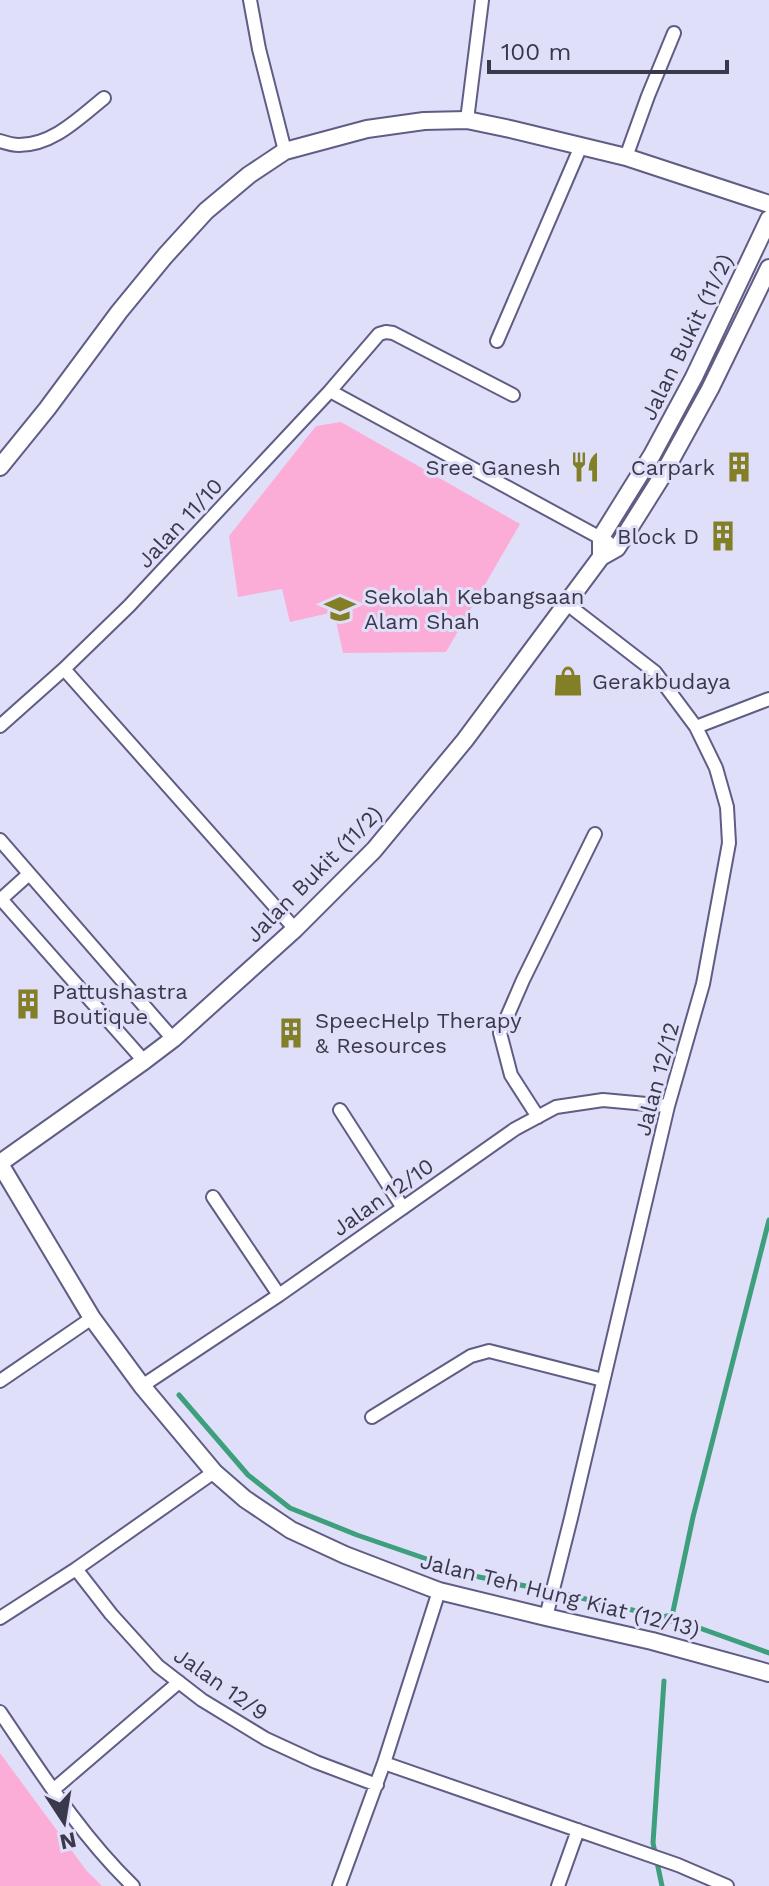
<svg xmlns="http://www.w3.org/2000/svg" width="769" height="1886" font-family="'Work Sans',sans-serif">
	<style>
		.green { fill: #fbadd7 }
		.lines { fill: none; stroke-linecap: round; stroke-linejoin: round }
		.stream { stroke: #3d9f7c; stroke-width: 5 }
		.minor-casing { stroke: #5f5d84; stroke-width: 16 }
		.tertiary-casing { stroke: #5f5d84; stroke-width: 20 }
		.minor { stroke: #fff; stroke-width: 12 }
		.tertiary { stroke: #fff; stroke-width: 16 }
		.labels { text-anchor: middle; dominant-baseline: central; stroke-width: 6; stroke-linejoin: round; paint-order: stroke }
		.street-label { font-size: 22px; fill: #3a394b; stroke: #e0dffa }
		.poi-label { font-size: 22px; fill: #3a394b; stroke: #e0dffa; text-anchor: start }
	</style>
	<rect width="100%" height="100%" fill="#e0dffa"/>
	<!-- green -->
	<path class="green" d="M341 422 520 524 446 652 343 653 334 612 290 622 282 589 238 597 229 536 316 426Z
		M0 1753 86 1870 102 1886H0Z"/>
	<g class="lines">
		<!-- stream -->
		<path class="stream" d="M179 1395 248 1475 290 1508 357 1535 479 1577 541 1589
			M560 1593 662 1617 672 1615 680 1621 769 1653
			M671 1621 693 1517 769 1220
			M662 1886 653 1843 664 1681"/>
		<!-- minor casing -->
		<g class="minor-casing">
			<path id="minor" d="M250 0 259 49 285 151
				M467 120 482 0
				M0 141C6 143 13 145 19 145 53 145 79 118 104 98
				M626 157 648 96 674 33
				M497 341 581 146
				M330 391 608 542
				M64 669 295 929
				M0 726 64 669 129 606 330 391 379 334 386 332 393 333 513 395
				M696 727 769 699
				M0 840 173 1039
				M0 898 144 1061
				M0 900 29 874
				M340 1110 403 1208
				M538 1117 511 1075 500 1033 523 980 595 834
				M213 1197 279 1295
				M0 1381 92 1318
				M142 1386 279 1295 515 1129 556 1107 603 1100 668 1106
				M372 1417 471 1356 489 1351 603 1380
				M76 1569 111 1614 158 1666 202 1700 266 1739 316 1762 377 1785
				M546 1617 571 1518 668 1106 703 984 729 843 727 807 716 768 696 727 655 672 567 604
				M0 1618 76 1569 214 1472
				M0 1712C40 1771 81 1836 133 1886
				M384 1763 678 1865 727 1886
				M53 1790 179 1682
				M339 1886 384 1763 439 1591
				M558 1886 578 1830"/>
		</g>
		<!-- tertiary casing -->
		<g class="tertiary-casing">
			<path id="tertiary" d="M0 467 47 409 119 312 165 256 206 211 249 175 285 151 367 129 424 121 467 120 510 129 626 157 769 204
				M601 557V537L652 455 694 377 769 219
				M0 1163 144 1061 173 1039 295 929 374 850 465 740 601 557 617 548 661 478 710 389 769 268
				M0 1164 92 1318 142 1386 214 1472 245 1499 291 1530 345 1555 439 1591 546 1617 652 1641 769 1673"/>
		</g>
		<!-- minor -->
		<use href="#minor" class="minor"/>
		<!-- tertiary -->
		<use href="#tertiary" class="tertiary"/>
	</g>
	<!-- icons -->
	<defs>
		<g id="restaurant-bare" transform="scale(2.4)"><path d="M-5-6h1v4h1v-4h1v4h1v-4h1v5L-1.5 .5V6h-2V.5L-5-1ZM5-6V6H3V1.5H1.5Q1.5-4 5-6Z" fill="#837f26" stroke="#e0dffa" stroke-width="2.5" paint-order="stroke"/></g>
		<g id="building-bare" transform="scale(2.4)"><path d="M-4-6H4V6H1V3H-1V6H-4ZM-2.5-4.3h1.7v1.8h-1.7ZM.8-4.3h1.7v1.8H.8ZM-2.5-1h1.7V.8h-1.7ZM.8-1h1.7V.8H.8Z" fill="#837f26" stroke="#e0dffa" stroke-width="2.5" paint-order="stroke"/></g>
		<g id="school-bare" transform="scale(2.4)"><path d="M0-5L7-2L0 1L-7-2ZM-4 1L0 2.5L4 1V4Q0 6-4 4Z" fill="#837f26" stroke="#e0dffa" stroke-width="2.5" paint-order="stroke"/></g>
		<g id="shop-bare" transform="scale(2.4)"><path d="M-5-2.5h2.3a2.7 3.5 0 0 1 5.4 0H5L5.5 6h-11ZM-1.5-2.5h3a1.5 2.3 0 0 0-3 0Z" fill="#837f26" stroke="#e0dffa" stroke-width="2.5" paint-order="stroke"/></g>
	</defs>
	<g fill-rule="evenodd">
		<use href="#restaurant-bare" x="585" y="467"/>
		<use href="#building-bare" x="739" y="467"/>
		<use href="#building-bare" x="723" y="536"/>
		<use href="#school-bare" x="340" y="609"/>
		<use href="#shop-bare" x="568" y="681"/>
		<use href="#building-bare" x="28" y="1004"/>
		<use href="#building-bare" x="291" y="1033"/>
	</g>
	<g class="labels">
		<!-- street labels -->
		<g class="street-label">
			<text transform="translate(687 337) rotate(-64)">Jalan Bukit (11/2)</text>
			<text transform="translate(180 523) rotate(-47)">Jalan 11/10</text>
			<text transform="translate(314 874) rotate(-45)">Jalan Bukit (11/2)</text>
			<text transform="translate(657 1079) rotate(-75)">Jalan 12/12</text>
			<text transform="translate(383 1197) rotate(-35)">Jalan 12/10</text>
			<text transform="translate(560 1595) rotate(14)">Jalan Teh Hung Kiat (12/13)</text>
			<text transform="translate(221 1684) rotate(35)">Jalan 12/9</text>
		</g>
		<!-- poi labels -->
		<g class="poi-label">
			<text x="561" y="467" text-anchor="end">Sree Ganesh</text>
			<text x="715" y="467" text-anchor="end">Carpark</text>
			<text x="699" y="536" text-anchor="end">Block D</text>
			<text x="364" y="596">Sekolah Kebangsaan<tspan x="364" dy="25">Alam Shah</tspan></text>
			<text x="592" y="681">Gerakbudaya</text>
			<text x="52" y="991">Pattushastra<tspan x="52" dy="25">Boutique</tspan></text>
			<text x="315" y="1020">SpeecHelp Therapy<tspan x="315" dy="25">&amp; Resources</tspan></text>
		</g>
	</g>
	<!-- north arrow -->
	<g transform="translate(64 1822) rotate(168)" stroke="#e0dffa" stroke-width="6" paint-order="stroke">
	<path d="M0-6L14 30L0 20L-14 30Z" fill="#3a394b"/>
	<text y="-12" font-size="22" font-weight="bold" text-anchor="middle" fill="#3a394b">N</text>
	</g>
	<!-- scale -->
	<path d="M489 60v12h238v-12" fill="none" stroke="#3a394b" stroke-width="4"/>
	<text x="501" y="60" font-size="24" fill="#3a394b" stroke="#e0dffa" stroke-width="6" paint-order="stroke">100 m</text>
</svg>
